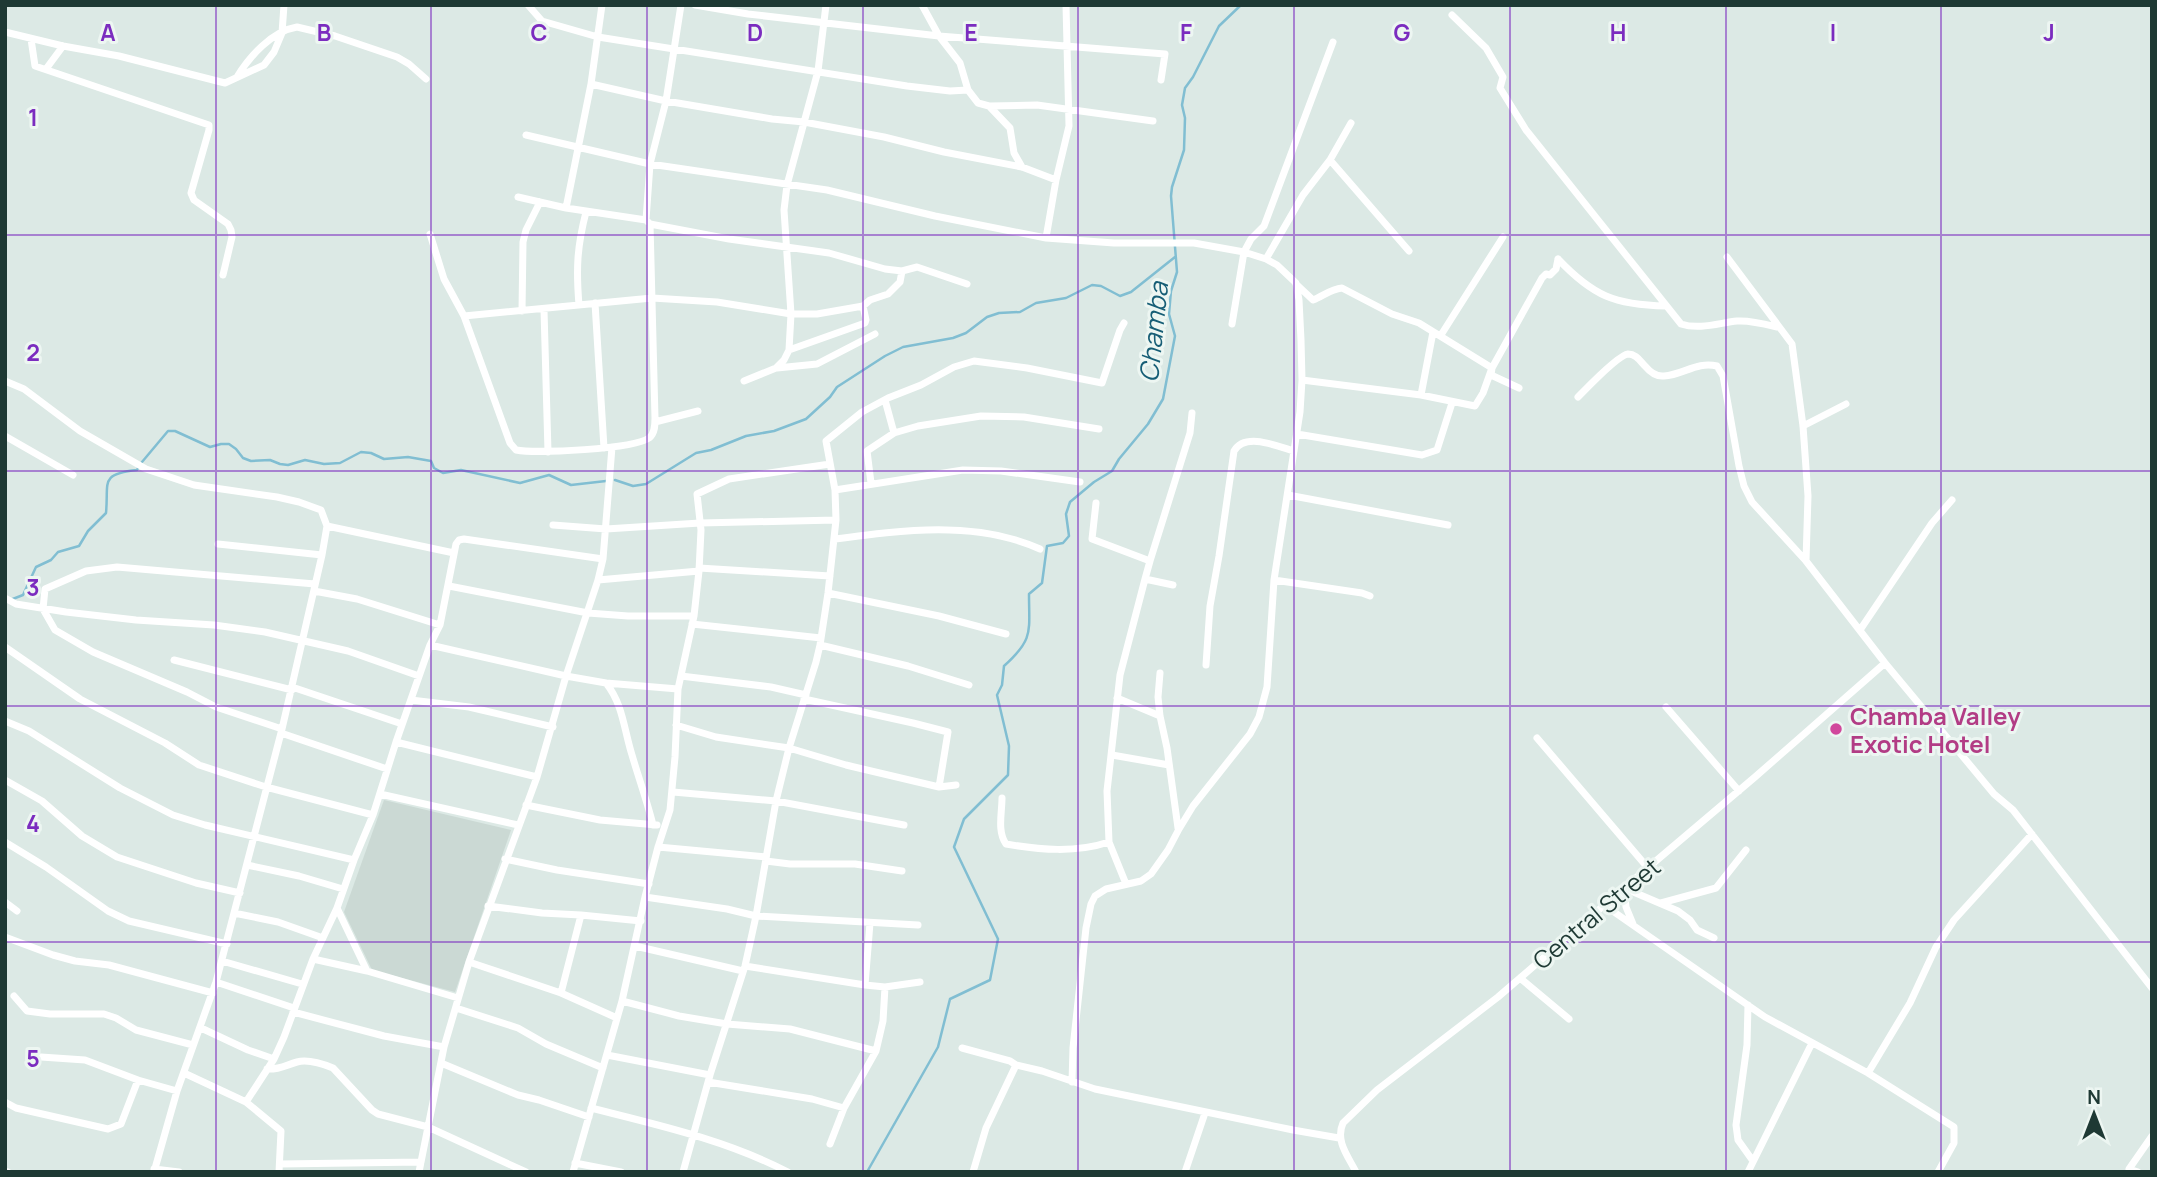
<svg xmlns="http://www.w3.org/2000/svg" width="2157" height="1177" font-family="Manrope,sans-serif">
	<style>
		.built { fill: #cbd9d4 }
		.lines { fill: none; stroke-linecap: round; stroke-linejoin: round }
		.stream { stroke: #81bed2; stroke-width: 2.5 }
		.minor { stroke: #fff; stroke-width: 7 }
		.grid { fill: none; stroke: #7b2cbf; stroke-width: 2; stroke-opacity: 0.55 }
		.hotel-dot { fill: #d1479c; stroke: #edf6f2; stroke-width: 2.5 }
		.labels { text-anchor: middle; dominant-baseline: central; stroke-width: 6; stroke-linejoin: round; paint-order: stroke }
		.hotel-label { font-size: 24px; font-weight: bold; fill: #b23c85; stroke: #edf6f2; text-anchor: start }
		.street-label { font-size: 24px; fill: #1e3934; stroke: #edf6f2 }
		.water-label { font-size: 26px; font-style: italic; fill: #175e76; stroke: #edf6f2 }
		.grid-label { font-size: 23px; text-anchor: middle; font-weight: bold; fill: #7b2cbf; stroke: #edf6f2; stroke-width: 6; stroke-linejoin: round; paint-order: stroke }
	</style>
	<rect width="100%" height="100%" fill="#dce9e5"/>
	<!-- built -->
	<path class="built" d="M384 800 511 830 455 992 372 970 344 912Z"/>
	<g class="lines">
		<!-- stream -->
		<path class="stream" d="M142 462 168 431H175L210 447 221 444H229L236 449 243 458 251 461 270 460 280 464 288 465 305 460 324 464 340 463 361 452 371 453 384 459 408 457 431 461 434 468 443 473 461 470 520 483 549 475 571 485 606 481
			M615 480 633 486 646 484 696 453 711 450 746 436 774 431 806 419 830 397 837 387 885 356 903 347 953 338 966 333 987 317 999 313 1020 312 1036 303 1066 298 1092 285 1101 286 1120 296 1131 292 1175 257
			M5 602 23 595 36 567 51 560 58 552 79 546 88 531 106 513C109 482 99 474 137 470L138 468
			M867 1172 938 1047 950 999 990 980 998 939 954 847 964 819 1008 775 1009 746 997 695 1002 685 1004 666C1034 639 1029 632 1029 594L1042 583 1047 546 1063 543 1069 536 1066 514 1070 502 1094 482 1112 471 1119 459 1148 424 1163 399 1175 336 1169 314 1171 291 1177 272 1171 196 1172 187 1184 150 1185 118 1182 105 1185 88 1193 77 1219 26 1241 5"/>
		<!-- minor -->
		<path class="minor" d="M528 5 542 21 598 37 907 86 950 91 968 90
			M602 5 591 84 566 208 646 220 650 224 729 239 829 253 885 269 902 271 917 267 967 284
			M695 5 748 14 939 36 1165 54 1161 80
			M922 5 939 36 960 63 968 90 978 103 989 106 1010 128 1014 153 1022 167
			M1452 15 1486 48 1503 77 1500 88 1526 130 1681 324C1699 330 1719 323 1737 321 1750 320 1765 324 1777 327
			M5 32 63 46 119 56 225 83 264 65 274 52 282 33 284 5
			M31 39 35 66 209 125V130L191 193 194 200 228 224 231 230 232 237 223 275
			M46 69 63 46
			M237 77C249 57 272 31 297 27L335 36 397 57 409 64 426 79
			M591 84 666 101 772 119 804 122 884 137 944 152 1022 167 1056 180
			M989 106 1037 105 1153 121
			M526 135 650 164 827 190 935 216 1046 238 1056 180 1069 126 1066 5
			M1330 160 1351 123
			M518 197 566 208
			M646 220 650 164 666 101 681 5
			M430 234 444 279 464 316 510 443 516 450C536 454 634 449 649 438 655 434 655 425 655 418L650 224
			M1046 238 1114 243H1194L1244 252 1266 259 1277 265 1296 283 1299 300 1301 340 1302 380 1300 412 1274 580 1267 687 1259 717 1250 734 1193 806 1179 829 1168 850 1151 874 1141 881 1106 889 1095 896 1091 904 1086 928 1073 1048 1072 1082
			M1727 257 1792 344 1803 426 1808 496 1806 561 1885 663 1994 794 2013 810 2152 988
			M1266 259 1303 195 1330 160 1409 251
			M1558 259C1593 296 1615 305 1666 306
			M1296 284 1313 300C1323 296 1331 289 1342 288L1392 314 1419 323 1492 368 1491 375 1519 388
			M595 303 604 448
			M579 305C576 269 577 247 586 212
			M544 310 548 452
			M522 311 523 242 526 230 540 202
			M464 316 652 298 717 302 791 314H817L863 306 870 300 888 294 900 282 902 271
			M1232 324 1244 252 1251 239 1264 226 1333 42
			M1441 335 1503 237
			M789 350 865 323 866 320 863 306
			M777 368 817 364 875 334
			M1302 380 1421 395 1475 406 1483 393 1492 368 1542 278 1546 274 1550 275 1556 269 1558 259
			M5 381 24 389 80 431 146 469 194 485 277 497 299 502 321 510 327 526 322 555 282 729 216 982 177 1091 154 1172
			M744 381 776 368 784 360 789 350 791 314 784 210 787 185 818 71 826 5
			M1421 395 1433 332
			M1578 397C1586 389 1618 355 1628 354 1636 354 1640 361 1645 366 1650 372 1656 377 1664 376 1683 375 1697 361 1717 366L1723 376 1739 466 1744 486 1752 502 1806 561
			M885 400 894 433
			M655 422 698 411
			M1803 426 1846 404
			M1297 434 1422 455 1437 450 1452 403
			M5 436 73 475
			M871 483 867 451 894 433 918 426 981 416 1024 417 1099 429
			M835 490 963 470 1001 471 1080 482
			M1288 495 1448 525
			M1096 503 1092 539 1150 561 1145 579 1173 585
			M553 525 606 529 700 523 836 520
			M327 526 454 553
			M835 539C902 530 976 520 1040 549
			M218 544 322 555
			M1150 561 1190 433 1192 413
			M699 568 830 576
			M598 580 699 571
			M1274 580 1362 593 1370 596
			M449 586 588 613 628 616H694
			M314 591 357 599 440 625
			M828 593 939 616 1006 634
			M5 598 16 604 66 612 136 620 214 625 265 632 348 651 419 676
			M692 624 821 638
			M1860 630 1932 523 1952 500
			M430 645 566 676 606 683C623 704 624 730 632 755 639 779 647 801 653 825
			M820 645 908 666 969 685
			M5 647 80 699 165 743 199 765 266 787 373 815
			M174 660 292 690
			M1206 665 1210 606 1219 556 1234 451C1245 432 1277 446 1294 451
			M1160 673 1158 697 1160 716 1167 748 1178 828
			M681 676 771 687 806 695
			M606 683 678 689
			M292 687 402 724
			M1117 698 1160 716
			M804 699 913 723 948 732 939 787
			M411 700 469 707 553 727
			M1666 707 1739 791
			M5 721 29 731 120 788 173 815 205 825 354 860
			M676 725 716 737 789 748 846 765 939 787 956 785
			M282 729 216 707 187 692 93 652 55 630 43 609 45 589 86 571 117 567 315 584
			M281 733 387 769
			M1537 738 1648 868
			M396 742 537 777
			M1112 755 1169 765
			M5 780 42 801 82 836 117 857 196 883 240 893
			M673 792 776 801 904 825
			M380 794 518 825
			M1002 798C1002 813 997 831 1006 844 1040 850 1076 853 1109 842
			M526 805 600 820 657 825
			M5 842 46 867 108 911 129 921 227 944
			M658 847 766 857
			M505 859 557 870 649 884
			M766 861 790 864H855L902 871
			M247 865 299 876 343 889
			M1126 884 1109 842 1107 791 1120 675 1145 579
			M1624 888 1678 911 1690 920 1697 930 1714 938
			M1624 888 1626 907 1633 924
			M645 897 727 909 756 916 918 925
			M5 902 17 911
			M1661 903 1716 888 1746 850
			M1604 905 1765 1017 1868 1073 1910 1003 1936 947 1954 920 2032 834
			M488 906 542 913 581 915
			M234 913 278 922 323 938
			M5 937 53 955 75 961 109 965 213 993
			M635 946 743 971
			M313 959 367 971
			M222 961 302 984
			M469 962 561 993 617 1018
			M745 966 865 985 885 987 920 982
			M1520 978 1569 1019
			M216 982 294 1008
			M865 985 870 923
			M561 993 581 915 641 921
			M14 996 27 1011 50 1014H104L116 1018 136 1030 193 1045
			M458 998 367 971 337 908 354 860 373 815 396 742 430 645 440 625 456 544 459 540 464 539 603 559
			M622 1001 679 1016 727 1024 790 1029 876 1051
			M1748 1005 1747 1045 1736 1125 1738 1140 1753 1161
			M456 1008 518 1028 546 1044 603 1068
			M293 1012 384 1036 444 1047
			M201 1028 248 1050 274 1059
			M962 1048 1010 1061 1016 1065 1042 1071 1095 1089 1293 1130 1339 1138
			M607 1055 710 1075
			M41 1057 85 1060 138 1080 177 1091
			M441 1063 518 1095 539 1100 589 1117
			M267 1069C279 1070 286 1065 297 1062 308 1059 323 1064 333 1068L372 1110 378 1114 428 1127 526 1172
			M184 1073 246 1102 281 1131 279 1172
			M1868 1073 1954 1127V1143L1938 1172
			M708 1082 812 1099 844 1108
			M5 1102 16 1108 108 1129 121 1124 138 1080
			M246 1102 274 1059 284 1037 313 959 337 908
			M591 1108C658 1125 726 1140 788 1172
			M830 1144 844 1108 876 1051 883 1021 885 987
			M575 1163 621 1172
			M280 1164 421 1162
			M154 1169 179 1172
			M5 1171 8 1172
			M419 1172 444 1047 469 962 537 777 566 676 598 580 603 559 612 447
			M573 1172 622 1001 645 897 658 847 670 810 675 757 678 689 694 616 699 571 701 530 697 494 729 479 830 464
			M683 1172 710 1075 745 966 756 916 776 801 789 748 816 662 820 645 828 593 836 520 835 490 826 441 862 412 888 398 921 385 954 367 974 361 1027 368 1102 383 1120 330 1124 323
			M973 1172 986 1128 1016 1065
			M1185 1172 1205 1113
			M1356 1172C1348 1156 1335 1141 1343 1123L1377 1090 1498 997 1624 888 1755 777 1885 663
			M1748 1172 1812 1043
			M2138 1172 2129 1169 2152 1136"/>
	</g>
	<!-- grid -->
	<path class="grid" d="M216 5V1172M431 5V1172M647 5V1172M863 5V1172M1078 5V1172M1294 5V1172M1510 5V1172M1726 5V1172M1941 5V1172M5 235H2152M5 471H2152M5 706H2152M5 942H2152"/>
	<!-- markers -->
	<circle class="hotel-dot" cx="1836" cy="729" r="7"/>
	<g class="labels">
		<!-- hotel labels -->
		<g class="hotel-label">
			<text x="1850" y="715">Chamba Valley<tspan x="1850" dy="28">Exotic Hotel</tspan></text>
		</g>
		<!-- street labels -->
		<g class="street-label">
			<text transform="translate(1596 913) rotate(-40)">Central Street</text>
		</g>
		<!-- water labels -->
		<g class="water-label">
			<text transform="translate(1153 332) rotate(-84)">Chamba</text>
		</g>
	</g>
	<g class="grid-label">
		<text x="108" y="41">A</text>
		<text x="324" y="41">B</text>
		<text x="539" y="41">C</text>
		<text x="755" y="41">D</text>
		<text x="971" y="41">E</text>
		<text x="1186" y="41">F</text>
		<text x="1402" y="41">G</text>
		<text x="1618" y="41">H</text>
		<text x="1833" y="41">I</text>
		<text x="2049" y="41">J</text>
		<text x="33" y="126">1</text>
		<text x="33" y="361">2</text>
		<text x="33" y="596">3</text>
		<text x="33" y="832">4</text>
		<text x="33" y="1067">5</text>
	</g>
	<!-- border -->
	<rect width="2157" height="1177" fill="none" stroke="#1e3934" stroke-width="14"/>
	<!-- north arrow -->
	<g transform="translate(2094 1114)" stroke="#edf6f2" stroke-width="5" paint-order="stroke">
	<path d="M0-5L12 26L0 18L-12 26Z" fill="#1e3934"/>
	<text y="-10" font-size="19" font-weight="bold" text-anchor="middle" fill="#1e3934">N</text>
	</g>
</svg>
